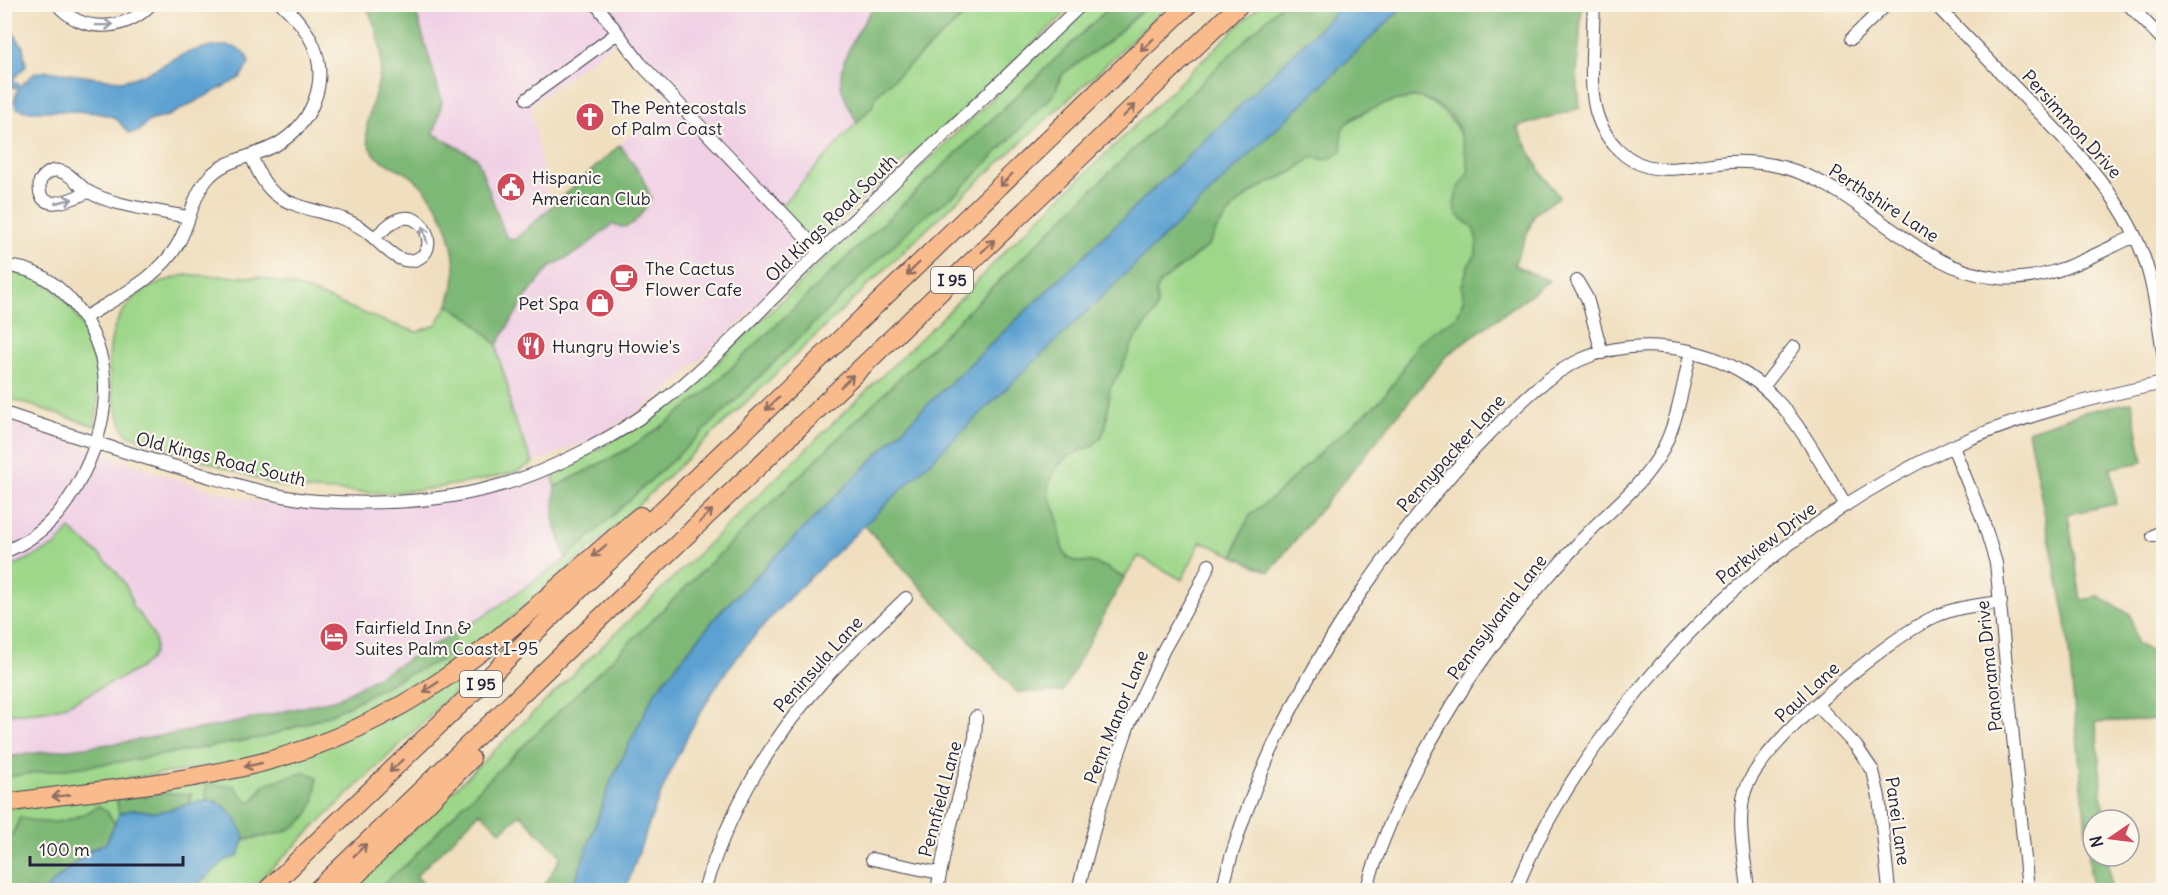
<svg xmlns="http://www.w3.org/2000/svg" width="2168" height="895" font-family="Delius,sans-serif">
	<style>
		.built { fill: #f0d0e5 }
		.green { fill: #9ed78a; stroke: #607c62; stroke-width: 1.5 }
		.forest { fill: #7eb876; stroke: #506d58; stroke-width: 1.5 }
		.water { fill: #5ba1d1; stroke: #3e6286; stroke-width: 1.5 }
		.lines { fill: none; stroke-linecap: round; stroke-linejoin: round }
		.minor-casing { stroke: #413e4f; stroke-width: 14 }
		.highway-casing { stroke: #413e4f; stroke-width: 20 }
		.minor { stroke: #fff; stroke-width: 12 }
		.highway { stroke: #fabb8c; stroke-width: 18 }
		.oneway { stroke: #9c9ca7 }
		.oneway2 { stroke: #8e6e64 }
		.labels { text-anchor: middle; dominant-baseline: central; stroke-width: 4.5; stroke-linejoin: round; paint-order: stroke }
		.shield { fill: #fbf7ec; stroke: #636270; stroke-width: 1.5 }
		.shield-label { font-size: 16px; font-weight: bold; fill: #22223b }
		.poi-label { font-size: 18px; fill: #22223b; stroke: #fbf7ec; text-anchor: start }
		.street-label { font-size: 18px; fill: #22223b; stroke: #fbf7ec }
	</style>
	<rect width="100%" height="100%" fill="#fbf7ec"/>
	<filter id="ink" filterUnits="userSpaceOnUse"><feTurbulence type="fractalNoise" baseFrequency=".0167" numOctaves="2"/><feDisplacementMap in="SourceGraphic" scale="12" xChannelSelector="R" yChannelSelector="G"/><feConvolveMatrix kernelMatrix="1 2 1 2 8 2 1 2 1" color-interpolation-filters="sRGB"/></filter>
	<filter id="wash" filterUnits="userSpaceOnUse"><feTurbulence type="fractalNoise" baseFrequency=".008" numOctaves="4" result="noise"/><feDisplacementMap in="SourceGraphic" scale="24" xChannelSelector="R" yChannelSelector="G"/><feGaussianBlur stdDeviation="1.35" result="paint"/><feColorMatrix in="noise" values="0 0 0 0 0 0 0 0 0 0 0 0 0 0 0 0 0 1.4 0 .05"/><feComposite in="paint" operator="in"/></filter>
	<g filter="url(#wash)">
		<rect width="100%" height="100%" fill="#f0dfbf"/>
		<!-- built -->
		<path class="built" d="M414 5H875L854 39 843 66 841 85 857 123 775 211 810 250 744 318 667 390 634 414 592 439 533 463 511 412 508 387 498 355 497 345 523 301 550 267 581 250 613 224 623 227 642 176 620 145 668 97 615 41 531 105 549 209 514 241 506 237 477 158 434 134 442 101Z
			M4 419 192 485 249 500 308 509 380 507 553 472 555 487 554 520 566 559 481 618 337 699 239 722 126 742 5 757Z"/>
		<!-- green -->
		<path class="green" d="M976 5H1074L961 113 888 175 810 250 775 212 873 105 876 95Z
			M1090 5H1112L706 392 669 421 628 449 555 487 553 472C610 445 655 417 704 375Z
			M1148 5H1168L1094 76 947 210 609 533 482 643 404 697 315 740 218 766 5 795 4 777 133 760 265 737 319 719 348 706 404 676 441 660 454 644 453 634 481 618 566 559 707 428 917 222 958 192 1052 96C1058 89 1058 80 1064 73L1110 40Z
			M1260 5H1281L463 805 409 862 376 890H350L946 314 1008 248Z
			M1421 97C1458 117 1461 131 1469 171L1457 191V214L1474 228 1477 240 1476 255 1468 266 1462 286 1464 301 1456 318 1435 330 1380 401 1325 448 1272 498 1251 514 1240 535 1234 556 1201 541 1182 580 1139 556 1124 578 1105 567 1091 562H1075L1067 557 1062 548 1057 514 1048 494 1049 480 1058 466 1067 457 1094 445 1106 426 1110 388 1121 370 1133 342 1154 314 1157 305 1156 292 1161 282 1208 246 1218 227 1237 204 1257 189 1294 171 1312 157 1327 160 1345 124 1372 108 1391 101Z
			M4 270C16 273 30 275 40 280 89 309 105 373 95 426L5 397Z
			M185 275 259 277 304 289 386 322 417 332 436 325 448 305 471 319 497 345 498 355 508 387 511 412 533 463 518 471 483 480 429 489 386 493 311 490 278 486 126 434C107 390 96 329 138 295 152 284 169 279 185 275Z
			M70 529C91 548 132 577 132 607 140 613 147 624 152 633 167 662 126 675 106 685 87 694 72 705 51 710 36 713 20 713 5 714V570L55 546Z
			M519 630 249 890H191L226 860 238 856 245 839 258 838 265 784 253 801 248 802 205 795 206 800 189 804 191 794 146 799 142 792 302 754Z
			M123 791 117 801 119 814 115 824 107 812 99 806C74 821 49 828 20 818L11 836H5V809Z"/>
		<!-- forest -->
		<path class="forest" d="M366 5H414L442 102 434 134 477 158 506 237 514 240 620 145 642 176 651 198C646 207 636 227 623 227 619 227 616 225 613 224L581 250 550 267 523 301 497 345 471 319 448 305C450 295 455 284 455 274 455 238 440 199 412 177 395 164 370 163 367 137 365 119 374 101 378 84 386 54 378 31 366 5Z
			M875 5H976L876 95 873 105 857 123C852 111 841 95 841 83 840 56 861 26 875 5Z
			M1112 5H1148L1110 40 1064 73C1058 79 1058 89 1052 96L958 192 917 222 707 428 566 559 554 520 555 487 628 449 669 421 706 392Z
			M1281 5H1343L1206 139 928 404 721 611 655 692 611 781 572 890H542L561 856 520 814 501 832 480 812 416 876 430 890H376L409 862 463 805Z
			M1405 5H1582L1577 74 1580 108 1517 127 1540 171 1559 197 1535 214 1514 265 1549 281 1446 356 1269 572 1234 556 1240 535 1251 514 1272 498 1325 448 1380 401 1396 380 1418 343 1435 330 1456 318 1464 301 1462 286 1468 266 1476 254 1477 240 1473 228 1457 214 1454 204 1457 191 1469 171C1466 156 1463 136 1455 122 1450 113 1433 101 1422 98 1408 93 1349 114 1343 128 1340 134 1342 144 1342 151 1331 160 1325 160 1312 157L1294 171 1257 189 1237 204 1218 227 1208 246 1161 282 1156 292 1157 305 1154 314 1133 342 1121 370 1110 388 1106 426 1101 437 1094 445 1067 457 1058 466 1049 481 1048 494 1057 514 1062 548 1067 557 1075 562H1091L1105 567 1124 578 1062 692H1017L864 525Z
			M2132 402 2143 462 2111 468 2116 504 2068 514 2081 600 2099 597 2130 614 2137 644 2163 658V719L2096 722 2104 820H2093V856H2108L2111 890H2092L2066 621 2028 431 2084 412Z
			M453 634 454 644 451 653 441 660 404 676 348 706 319 719 265 737 133 760 5 777V757L126 742 239 722 337 699Z
			M305 772 317 777C316 785 316 793 314 801 305 832 273 836 245 839L234 818 217 800H206V784L234 786 248 802 254 801 265 784Z
			M142 791 146 798 152 793 191 794 189 804C179 806 167 811 156 812 140 812 136 806 119 814L117 801 120 794Z
			M99 806 107 812 115 824 106 843 89 850 45 890H5V836H12L20 817C49 828 74 821 99 806Z"/>
		<!-- water -->
		<path class="water" d="M1343 5H1405L795 592C767 622 738 652 716 687 675 750 649 819 626 890H572L611 781 655 692 721 611 928 404 1206 139Z
			M5 22 23 46 26 66 13 79 20 86 35 73 47 71 121 81C132 79 143 75 153 70 163 66 172 59 182 55 200 47 244 36 249 63L240 78 168 116 149 121 138 132 129 133C124 129 121 123 116 119 101 109 44 111 25 111L17 108 14 101 18 89 7 85 5 90Z
			M206 800C228 800 237 820 245 839L238 856 226 860 191 890H45L90 850 106 843 119 814C138 805 141 813 157 812 173 810 190 803 206 800Z"/>
	</g>
	<g filter="url(#ink)">
		<g class="lines">
			<!-- minor casing -->
			<g class="minor-casing">
				<path id="minor" d="M57 4C81 34 126 32 151 4
					M596 4 640 63 820 252
					M1594 4C1593 21 1593 38 1592 54 1591 91 1591 124 1620 151 1652 181 1690 165 1728 162 1748 161 1768 163 1786 168 1864 190 1915 270 1998 278 2048 283 2091 256 2135 236
					M1935 4C1967 38 2000 72 2033 106 2076 151 2121 195 2143 255 2155 287 2158 324 2164 358
					M2128 4 2164 41
					M1851 39 1887 4
					M527 99 616 34
					M251 156C258 171 264 187 279 197 305 213 338 211 364 230 380 240 400 273 422 256 437 244 423 215 404 218 392 219 383 231 374 238
					M88 192C71 200 35 216 40 181 44 175 51 169 59 171 72 173 78 186 89 192 113 206 160 211 188 217
					M4 266C34 267 56 282 74 304 113 353 112 406 89 461 71 503 48 534 4 552
					M1577 281 1587 298 1602 353
					M84 318C117 297 160 278 179 242 191 220 192 195 210 176 228 158 254 157 276 145 311 125 330 83 313 44 306 28 295 16 282 4
					M1763 387 1794 347
					M4 413C69 435 134 455 200 474 238 485 277 498 318 501 378 505 443 502 501 485 551 471 613 438 655 407 716 362 766 302 822 250 908 168 996 87 1082 4
					M1953 447 1983 520 1996 563 2028 890
					M2153 536 2164 530
					M1817 705 1856 746 1873 771 1879 797 1889 890
					M872 859 939 873
					M704 890C728 814 768 743 821 683 847 653 877 626 906 598
					M937 890 947 839 975 738 976 717
					M1078 890 1100 807 1129 724 1164 649 1200 585 1209 565
					M1222 890C1249 782 1298 687 1360 594 1399 537 1442 481 1491 432 1518 405 1545 376 1580 360 1633 337 1699 344 1747 375 1793 405 1818 460 1846 505
					M1366 890C1398 785 1459 685 1529 599 1550 574 1572 549 1596 525 1619 503 1646 480 1662 451 1678 421 1683 384 1691 351
					M1516 890C1540 826 1580 765 1622 711 1710 597 1820 508 1951 447 2019 416 2091 398 2164 383
					M1748 890C1745 859 1736 821 1745 791 1761 742 1887 639 1934 617 1955 607 1978 605 2001 602"/>
			</g>
			<!-- highway casing -->
			<g class="highway-casing">
				<path id="highway" d="M4 803C90 791 176 784 260 763 327 746 391 715 448 676 516 629 576 569 640 516
					M267 890 1189 4
					M317 890 1240 4
					M342 890 471 759"/>
			</g>
			<!-- minor -->
			<use href="#minor" class="minor"/>
			<!-- highway -->
			<use href="#highway" class="highway"/>
		</g>
		<!-- one-way arrows -->
		<defs><path id="oneway-shaft" d="M-6 0H5M1.5-3L5.5 0L1.5 3" fill="none" stroke-width="1.6" stroke-linecap="round" stroke-linejoin="round" transform="scale(1.5)"/></defs>
		<g class="oneway">
			<use href="#oneway-shaft" transform="translate(104 25) rotate(-1)"/>
			<use href="#oneway-shaft" transform="translate(64 201) rotate(-13)"/>
			<use href="#oneway-shaft" transform="translate(425 235) rotate(-105)"/>
		</g>
		<g class="oneway2">
			<use href="#oneway-shaft" transform="translate(1147 45) rotate(136)"/>
			<use href="#oneway-shaft" transform="translate(1129 111) rotate(-44)"/>
			<use href="#oneway-shaft" transform="translate(1006 180) rotate(136)"/>
			<use href="#oneway-shaft" transform="translate(988 246) rotate(-44)"/>
			<use href="#oneway-shaft" transform="translate(913 269) rotate(136)"/>
			<use href="#oneway-shaft" transform="translate(847 381) rotate(-44)"/>
			<use href="#oneway-shaft" transform="translate(772 404) rotate(136)"/>
			<use href="#oneway-shaft" transform="translate(706 516) rotate(-44)"/>
			<use href="#oneway-shaft" transform="translate(599 551) rotate(139)"/>
			<use href="#oneway-shaft" transform="translate(431 687) rotate(147)"/>
			<use href="#oneway-shaft" transform="translate(253 765) rotate(167)"/>
			<use href="#oneway-shaft" transform="translate(396 766) rotate(136)"/>
			<use href="#oneway-shaft" transform="translate(61 796) rotate(173)"/>
			<use href="#oneway-shaft" transform="translate(360 850) rotate(-44)"/>
		</g>
	</g>
	<!-- icons -->
	<defs>
		<g id="church-disc" transform="scale(1.5)"><circle r="9.5" fill="#d1495b" stroke="#fbf7ec"/><path d="M-1.2-6h2.4v3.5h3.3v2.4h-3.3V6h-2.4V-.1h-3.3v-2.4h3.3Z" fill="#fff"/></g>
		<g id="civic-disc" transform="scale(1.5)"><circle r="9.5" fill="#d1495b" stroke="#fbf7ec"/><path d="M-.6-6.5H3V-4.5H.6V-3L4-1V1h2V6H-6V1h2V-1L-.6-3ZM-1.2 2.5V6h2.4V2.5Z" fill="#fff"/></g>
		<g id="cafe-disc" transform="scale(1.5)"><circle r="9.5" fill="#d1495b" stroke="#fbf7ec"/><path d="M-5.5-4.5H6V0H3Q3 3.5 0 3.5H-2.5Q-5.5 3.5-5.5 0ZM3-3.2v2h1.7v-2ZM-6 4.5H4V6H-6Z" fill="#fff"/></g>
		<g id="shop-disc" transform="scale(1.5)"><circle r="9.5" fill="#d1495b" stroke="#fbf7ec"/><path d="M-5-2.5h2.3a2.7 3.5 0 0 1 5.4 0H5L5.5 6h-11ZM-1.5-2.5h3a1.5 2.3 0 0 0-3 0Z" fill="#fff"/></g>
		<g id="restaurant-disc" transform="scale(1.5)"><circle r="9.5" fill="#d1495b" stroke="#fbf7ec"/><path d="M-5-6h1v4h1v-4h1v4h1v-4h1v5L-1.5 .5V6h-2V.5L-5-1ZM5-6V6H3V1.5H1.5Q1.5-4 5-6Z" fill="#fff"/></g>
		<g id="hotel-disc" transform="scale(1.5)"><circle r="9.5" fill="#d1495b" stroke="#fbf7ec"/><path d="M-6-4.5h1.5V1H6V5H4.5V3h-9V5H-6ZM-4 0a1.8 1.8 0 1 1 3.6 0ZM.5 0V-2.5h3Q6-2.5 6 0Z" fill="#fff"/></g>
	</defs>
	<g fill-rule="evenodd">
		<use href="#church-disc" x="590" y="117"/>
		<use href="#civic-disc" x="511" y="187"/>
		<use href="#cafe-disc" x="624" y="278"/>
		<use href="#shop-disc" x="600" y="303"/>
		<use href="#restaurant-disc" x="531" y="346"/>
		<use href="#hotel-disc" x="334" y="637"/>
	</g>
	<g class="labels">
		<!-- shield labels -->
		<g class="shield">
			<rect x="931" y="267" width="42" height="26" rx="4.5"/>
			<rect x="460" y="671" width="42" height="26" rx="4.5"/>
		</g>
		<g class="shield-label">
			<text x="952" y="280">I 95</text>
			<text x="481" y="684">I 95</text>
		</g>
		<!-- poi labels -->
		<g class="poi-label">
			<text x="611" y="107">The Pentecostals<tspan x="611" dy="21">of Palm Coast</tspan></text>
			<text x="532" y="177">Hispanic<tspan x="532" dy="21">American Club</tspan></text>
			<text x="645" y="268">The Cactus<tspan x="645" dy="21">Flower Cafe</tspan></text>
			<text x="579" y="303" text-anchor="end">Pet Spa</text>
			<text x="552" y="346">Hungry Howie's</text>
			<text x="355" y="627">Fairfield Inn &amp;<tspan x="355" dy="21">Suites Palm Coast I-95</tspan></text>
		</g>
		<!-- street labels -->
		<g class="street-label">
			<text transform="translate(2072 124) rotate(48)">Persimmon Drive</text>
			<text transform="translate(1884 203) rotate(33)">Perthshire Lane</text>
			<text transform="translate(831 218) rotate(-44)">Old Kings Road South</text>
			<text transform="translate(1451 453) rotate(-48)">Pennypacker Lane</text>
			<text transform="translate(221 459) rotate(14)">Old Kings Road South</text>
			<text transform="translate(1766 543) rotate(-38)">Parkview Drive</text>
			<text transform="translate(1497 617) rotate(-53)">Pennsylvania Lane</text>
			<text transform="translate(818 664) rotate(-48)">Peninsula Lane</text>
			<text transform="translate(1989 666) rotate(-96)">Panorama Drive</text>
			<text transform="translate(1807 692) rotate(-43)">Paul Lane</text>
			<text transform="translate(1116 717) rotate(-68)">Penn Manor Lane</text>
			<text transform="translate(940 799) rotate(-75)">Pennfield Lane</text>
			<text transform="translate(1898 821) rotate(82)">Panei Lane</text>
		</g>
	</g>
	<!-- margin -->
	<rect width="2168" height="895" fill="none" stroke="#fbf7ec" stroke-width="24"/>
	<!-- north arrow -->
	<g transform="translate(2111 838) rotate(256)"><circle r="28" fill="#fbf7ec" stroke="#a4a2a5" stroke-width="1.5"/>
	<path d="M0-4.5L10 22L0 15L-10 22Z" fill="#d1495b"/>
	<text y="-9" font-size="16" font-weight="bold" text-anchor="middle" fill="#22223b">N</text>
	</g>
	<!-- scale -->
	<path d="M30 856v9h153v-9" fill="none" stroke="#22223b" stroke-width="3"/>
	<text x="39" y="856" font-size="18" fill="#22223b" stroke="#fbf7ec" stroke-width="4.5" paint-order="stroke">100 m</text>
</svg>
